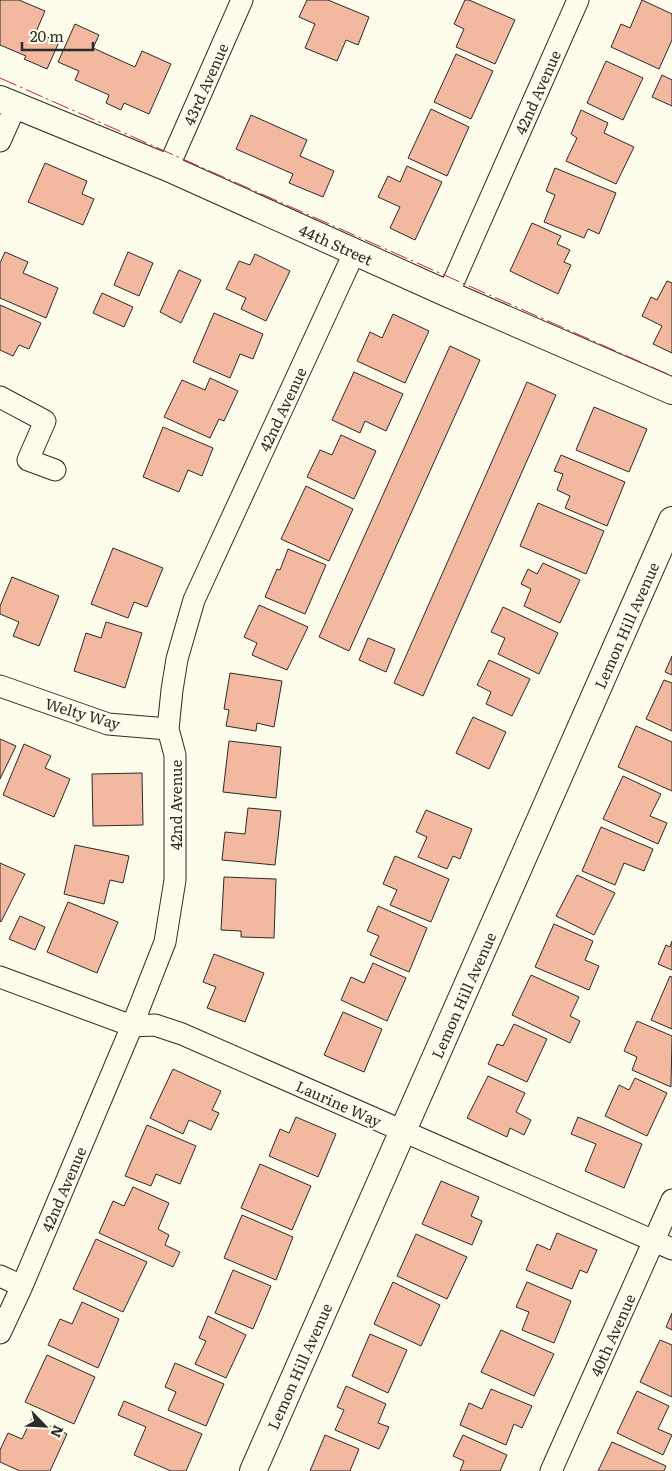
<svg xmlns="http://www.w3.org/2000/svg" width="672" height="1471" font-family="Literata,serif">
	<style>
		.building { fill: #f2b8a0; stroke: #2b2b2b }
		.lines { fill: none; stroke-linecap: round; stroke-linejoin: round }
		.minor-casing { stroke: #2b2b2b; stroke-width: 23 }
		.tertiary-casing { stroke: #2b2b2b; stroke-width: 28 }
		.minor { stroke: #fdfbea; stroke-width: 21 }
		.tertiary { stroke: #fdfbea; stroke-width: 26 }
		.power { stroke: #c62828; stroke-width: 1; stroke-dasharray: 18 4 2.5 4; stroke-linecap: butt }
		.labels { text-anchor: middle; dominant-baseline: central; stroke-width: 4; stroke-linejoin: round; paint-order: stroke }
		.street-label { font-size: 15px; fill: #2b2b2b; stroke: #fdfbea }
	</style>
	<rect width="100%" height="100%" fill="#fdfbea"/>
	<!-- building -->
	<path class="building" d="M0 0H19L45 11 36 32 59 42 47 69 24 59 26 56 0 45Z
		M307 0H328L369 17 358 45 346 40 337 61 305 48 315 24 299 17Z
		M465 0H469L515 20 495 64 456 47 464 29 454 24Z
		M642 0 672 14V40L659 69 611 47 621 24 630 28Z
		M75 24 99 35 93 48 135 67 142 51 171 64 149 114 124 103 121 110 106 103 109 95 75 80 79 71 58 62Z
		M456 54 493 71 471 119 434 102Z
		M606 61 643 78 623 120 587 103Z
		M662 75 672 80V106L652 97Z
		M431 109 469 127 447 176 408 158Z
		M581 110 608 123 604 133 634 147 616 184 566 161 577 138 571 134Z
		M251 115 307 140 300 156 334 171 323 197 289 183 293 174 236 149Z
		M45 163 87 181 82 194 94 199 83 225 28 202Z
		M407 166 442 182 415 240 390 228 400 207 378 197 388 176 400 182Z
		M555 168 616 193 599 234 588 229 584 238 544 222 555 195 546 191Z
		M532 223 561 236 557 244 570 250 564 262 571 265 558 294 510 271Z
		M5 252 28 262 23 273 58 288 46 318 0 298V263Z
		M128 252 153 263 139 296 114 285Z
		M255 254 290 271 266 321 241 309 246 298 226 289 239 261 250 265Z
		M179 270 201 280 181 323 160 312Z
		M667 281 672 283V353L653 344 662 326 642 316 651 297 657 300Z
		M102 293 133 307 124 327 93 313Z
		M0 305 41 323 29 349 19 345 13 356 0 350Z
		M214 313 263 334 253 359 240 354 230 378 193 362Z
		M393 314 429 331 405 383 357 361 370 332 382 338Z
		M450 346 480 360 349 651 319 637Z
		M354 372 403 394 386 431 365 421 360 433 332 420Z
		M210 378 238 391 224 421 219 419 210 438 164 417 182 380 205 390Z
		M527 382 556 395 423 696 394 683Z
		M594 407 647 429 629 472 576 450Z
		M163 427 213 448 202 476 188 470 179 492 143 477Z
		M341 435 376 451 354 499 307 477 320 450 332 455Z
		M561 455 625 482 607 526 565 508 570 496 557 490 563 474 554 471Z
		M306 486 353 509 329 561 281 539Z
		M538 503 604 531 586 574 520 546Z
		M113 548 163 568 147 607 134 602 128 618 91 604Z
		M288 549 326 565 305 614 265 597 277 569 280 570Z
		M543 563 580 580 560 623 524 606 531 589 521 584 528 569 537 574Z
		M12 577 59 596 39 646 13 636 19 622 0 614V606Z
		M259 605 308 627 287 670 252 655 257 643 244 637Z
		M503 607 558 633 539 674 498 654 505 638 491 632Z
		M106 622 142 633 125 688 74 671 86 633 101 638Z
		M368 638 395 649 386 672 359 660Z
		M672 656V675L665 672Z
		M489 660 530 679 512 716 486 704 491 692 477 685Z
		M230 673 282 681 274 727 257 723 256 731 226 726 229 710 224 709Z
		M664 680 672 683V731L646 719Z
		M473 717 506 732 489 769 456 753Z
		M636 726 672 742V791L618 767Z
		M0 739 16 746 0 779Z
		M229 741 281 747 276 798 223 792Z
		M24 744 51 756 45 768 70 779 54 817 3 795Z
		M142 773 143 825 93 826 92 774Z
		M623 776 661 794 650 816 667 823 658 844 603 819Z
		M248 808 281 811 275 865 222 860 225 832 245 834Z
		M426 810 472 829 460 859 453 856 447 869 418 857 427 837 416 832Z
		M601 827 653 849 644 871 624 863 615 885 582 871Z
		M75 845 129 856 123 883 110 880 104 904 64 894Z
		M395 856 449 879 431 922 390 905 397 890 383 884Z
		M0 863 25 874 1 922 0 921Z
		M577 875 615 893 594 935 556 916Z
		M224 877 276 879 274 938 241 937V931L221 930Z
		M68 902 118 922 97 973 47 952Z
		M378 906 427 928 409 972 370 955 379 936 367 931Z
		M20 916 45 927 35 950 9 939Z
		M554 924 593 941 585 960 599 966 589 990 535 967Z
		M672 941V970L658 964 666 945 670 947Z
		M214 954 264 973 245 1022 207 1008 216 987 203 982Z
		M373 963 406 978 387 1021 341 1000 351 977 364 983Z
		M531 975 579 997 570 1016 580 1021 570 1043 512 1015Z
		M670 976 672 977V1029L651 1020Z
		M343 1012 382 1029 364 1072 324 1055Z
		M637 1021 672 1036 671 1087 632 1070 637 1057 624 1051Z
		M514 1024 547 1039 527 1082 488 1064 497 1044 503 1046Z
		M173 1069 221 1091 212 1110 219 1113 211 1130 189 1120 183 1134 150 1118Z
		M488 1076 525 1093 516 1112 531 1120 524 1135 510 1128 507 1137 467 1118Z
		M635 1078 667 1093 647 1136 605 1116 619 1085 629 1090Z
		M296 1117 336 1134 318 1177 269 1156 280 1129 289 1133Z
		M578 1117 642 1144 624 1188 585 1171 596 1144 571 1134Z
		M147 1125 196 1146 180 1184 156 1174 151 1186 125 1176Z
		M260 1164 311 1186 292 1230 241 1208Z
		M441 1181 479 1197 471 1216 482 1221 472 1245 422 1224Z
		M133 1187 169 1203 158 1229 169 1235 165 1245 180 1252 173 1267 99 1233 113 1201 124 1206Z
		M242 1215 293 1237 276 1280 224 1258Z
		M557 1233 597 1250 587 1273 580 1270 572 1289 526 1270 537 1244 550 1250Z
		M416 1234 467 1257 447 1299 397 1276Z
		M96 1239 147 1262 123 1312 73 1289Z
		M233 1270 271 1286 253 1329 215 1313Z
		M393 1282 440 1305 421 1346 374 1324Z
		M527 1282 571 1301 554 1343 522 1330 529 1312 516 1307Z
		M82 1302 119 1319 98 1368 48 1345 60 1319 72 1324Z
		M672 1313V1330L666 1327Z
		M208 1316 246 1335 226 1378 195 1364 206 1341 199 1338Z
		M501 1330 554 1354 534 1396 481 1372Z
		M370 1334 407 1350 388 1393 352 1376Z
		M660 1340 672 1345V1397L640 1382Z
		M47 1355 95 1377 74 1424 25 1402Z
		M175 1363 224 1384 206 1426 168 1410 176 1392 165 1387Z
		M346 1386 386 1404 378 1423 389 1427 379 1449 335 1430 344 1410 337 1407Z
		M491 1389 532 1406 522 1428 514 1424 506 1445 460 1425 469 1403 482 1409Z
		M637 1391 669 1406 658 1429 672 1435 663 1455 617 1433Z
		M124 1401 202 1434 186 1471H171L134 1455 146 1427 118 1415Z
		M32 1418 67 1434 50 1471H20L0 1462V1450L8 1433 22 1439Z
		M325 1435 359 1449 350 1471H310Z
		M463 1435 507 1455 500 1471H460L464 1461 453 1456Z
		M612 1442 666 1466 664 1471H598Z"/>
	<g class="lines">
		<!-- minor casing -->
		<g class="minor-casing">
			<path id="minor" d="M0 141 16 105
				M168 168 242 0
				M448 294 578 0
				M0 397 45 421 28 460 55 470
				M0 686 108 724 168 729
				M0 977 132 1026 155 1025 182 1034 672 1249
				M0 1276 22 1286
				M0 1333 22 1286 132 1026 165 942 175 880V755L168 729 172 690 177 659 194 600 354 253
				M551 1471 672 1200"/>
		</g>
		<!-- tertiary casing -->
		<g class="tertiary-casing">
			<path id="tertiary" d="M0 99 168 168 448 294 672 391
				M253 1471 672 520"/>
		</g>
		<!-- minor -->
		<use href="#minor" class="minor"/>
		<!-- tertiary -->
		<use href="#tertiary" class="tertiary"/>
		<!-- power -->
		<path class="power" d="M0 78 672 376"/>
	</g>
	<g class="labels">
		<!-- street labels -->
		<g class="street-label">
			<text transform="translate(205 84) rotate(-66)">43rd Avenue</text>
			<text transform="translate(537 92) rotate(-66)">42nd Avenue</text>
			<text transform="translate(336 244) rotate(24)">44th Street</text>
			<text transform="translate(282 409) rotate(-65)">42nd Avenue</text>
			<text transform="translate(626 625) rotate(-66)">Lemon Hill Avenue</text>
			<text transform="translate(83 713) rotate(16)">Welty Way</text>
			<text transform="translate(175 805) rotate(-90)">42nd Avenue</text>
			<text transform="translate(463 995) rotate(-66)">Lemon Hill Avenue</text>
			<text transform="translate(339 1103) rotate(24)">Laurine Way</text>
			<text transform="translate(63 1189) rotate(-67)">42nd Avenue</text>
			<text transform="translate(612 1335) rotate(-66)">40th Avenue</text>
			<text transform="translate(299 1366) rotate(-66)">Lemon Hill Avenue</text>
		</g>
	</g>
	<!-- north arrow -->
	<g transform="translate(45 1426) rotate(114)" stroke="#fdfbea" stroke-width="4" paint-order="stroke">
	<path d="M0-4L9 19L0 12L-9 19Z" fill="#2b2b2b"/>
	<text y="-8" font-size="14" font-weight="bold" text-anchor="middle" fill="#2b2b2b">N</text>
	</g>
	<!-- scale -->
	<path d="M22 42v8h71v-8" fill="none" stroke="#2b2b2b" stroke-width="2.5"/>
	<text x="30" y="42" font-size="15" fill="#2b2b2b" stroke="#fdfbea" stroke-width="4" paint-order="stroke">20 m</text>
</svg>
